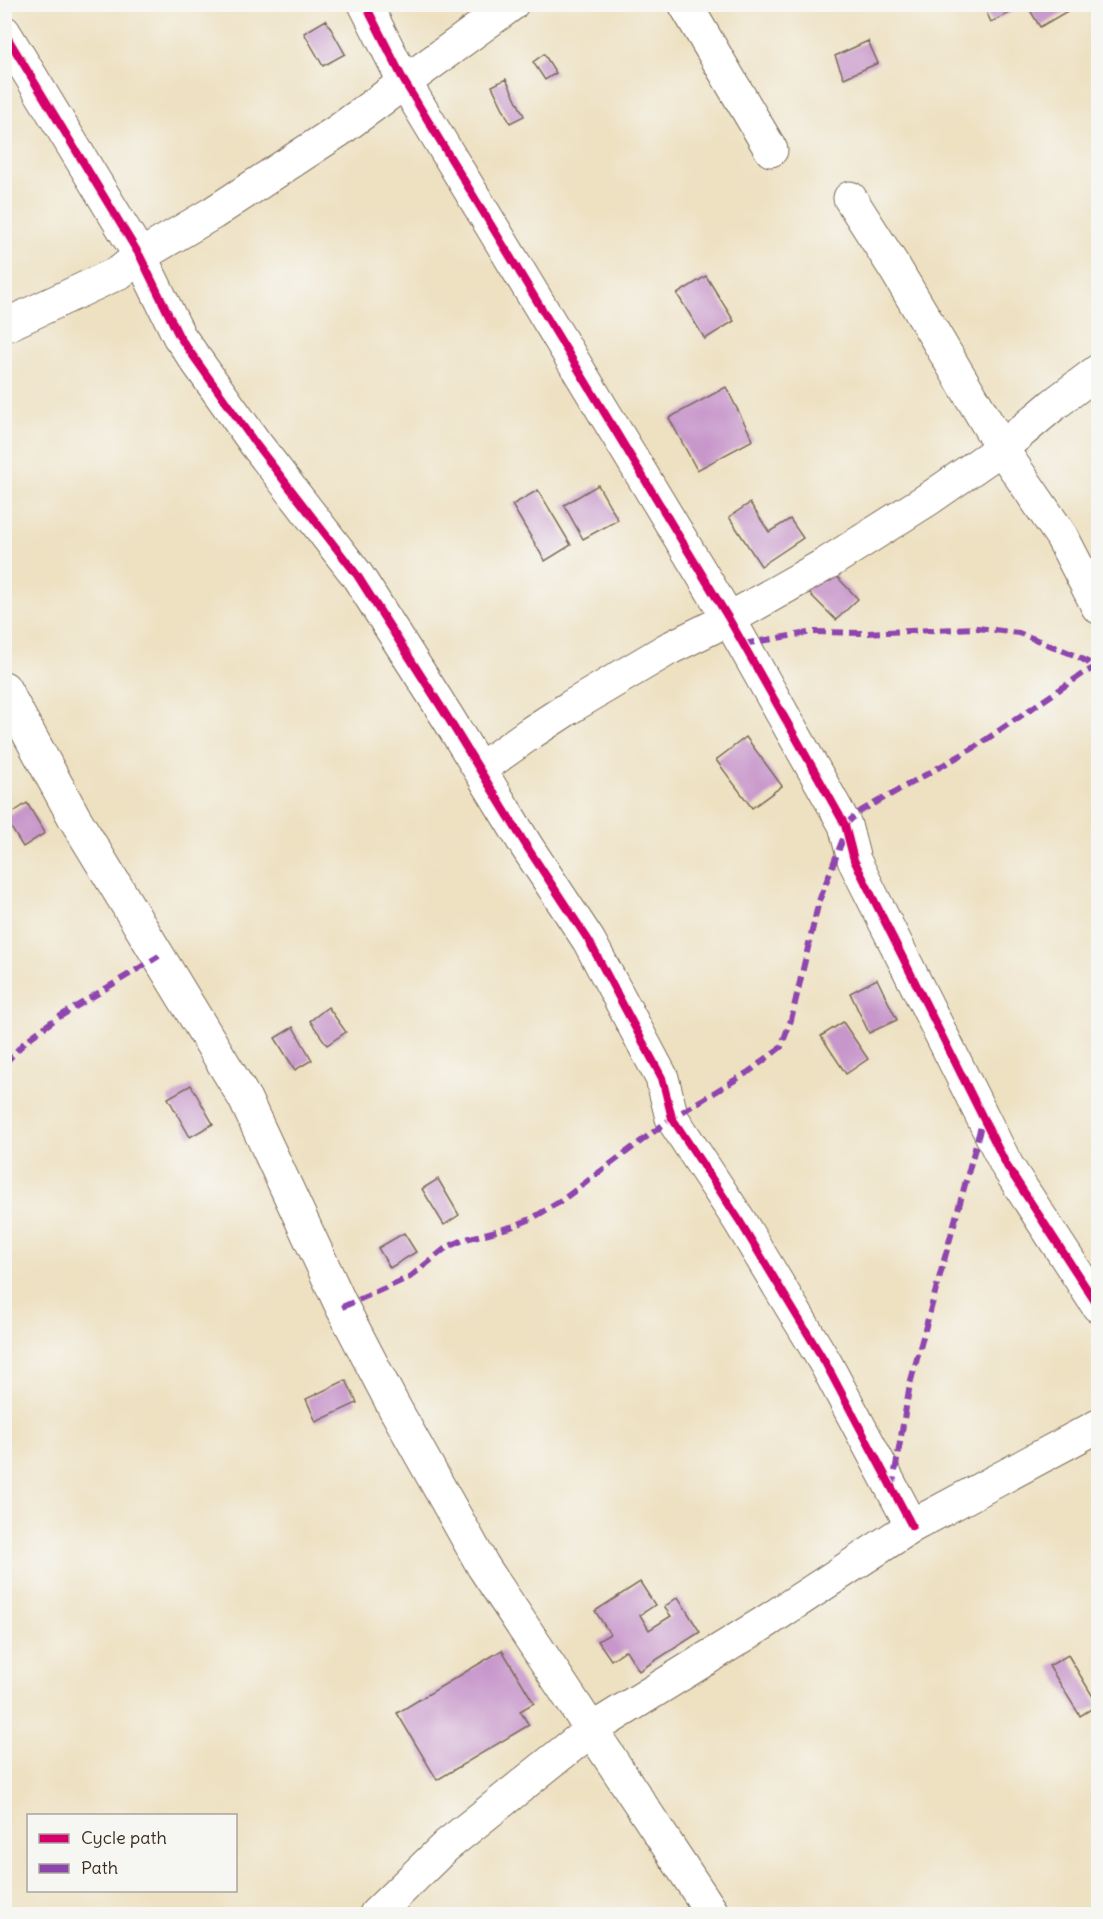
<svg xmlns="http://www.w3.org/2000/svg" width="1103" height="1919" font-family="Delius,sans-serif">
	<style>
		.building { fill: #c796cb }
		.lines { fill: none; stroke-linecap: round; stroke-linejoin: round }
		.minor-casing { stroke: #7a6a57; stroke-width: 35 }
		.minor { stroke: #fff; stroke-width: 33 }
		.quiet { stroke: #8e44ad; stroke-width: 6; stroke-dasharray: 12 6; stroke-linecap: butt }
		.cycleway-casing { stroke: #f6f6f2; stroke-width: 11 }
		.cycleway { stroke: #d6006c; stroke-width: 8 }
	</style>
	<rect width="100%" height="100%" fill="#f6f6f2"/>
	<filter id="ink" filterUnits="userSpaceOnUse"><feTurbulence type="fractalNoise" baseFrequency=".0167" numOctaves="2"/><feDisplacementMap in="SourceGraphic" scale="12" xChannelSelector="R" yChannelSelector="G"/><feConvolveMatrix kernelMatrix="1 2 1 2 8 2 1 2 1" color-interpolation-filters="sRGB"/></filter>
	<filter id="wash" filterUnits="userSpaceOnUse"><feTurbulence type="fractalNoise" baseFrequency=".008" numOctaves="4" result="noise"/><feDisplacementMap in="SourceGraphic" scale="24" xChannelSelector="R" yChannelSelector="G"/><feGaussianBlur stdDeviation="1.35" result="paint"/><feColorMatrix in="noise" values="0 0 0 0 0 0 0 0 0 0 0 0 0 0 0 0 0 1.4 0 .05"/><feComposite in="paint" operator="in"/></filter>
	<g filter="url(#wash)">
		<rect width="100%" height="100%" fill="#eee1c2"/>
		<g id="blocks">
			<!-- building -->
			<path class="building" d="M432 4H449L436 12Z
				M1027 4H1068L1071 9 1040 27 1027 5 991 22 983 5Z
				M326 20 345 54 323 66 304 33Z
				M868 41 878 63 844 78 835 56Z
				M544 54 556 73 545 80 533 62Z
				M506 79 524 116 510 123 492 86Z
				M706 276 734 321 705 339 677 294Z
				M726 387 753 440 697 470 669 418Z
				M598 485 618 520 583 539 564 505Z
				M538 490 571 545 545 561 512 505Z
				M750 503 769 532 790 519 803 538 761 566 729 517Z
				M825 564 858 599 836 620 802 586Z
				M746 737 782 786 752 808 716 760Z
				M27 803 45 833 23 847 5 818Z
				M877 979 897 1020 869 1033 850 993Z
				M328 1007 346 1032 327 1045 310 1021Z
				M843 1022 868 1059 846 1074 821 1036Z
				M293 1027 312 1060 295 1070 275 1038Z
				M191 1085 213 1124 190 1137 168 1098Z
				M438 1179 459 1215 444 1225 422 1189Z
				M404 1233 416 1252 390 1268 378 1248Z
				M346 1380 357 1403 316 1422 306 1399Z
				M1098 1493V1506L1092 1496Z
				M640 1582 655 1605 640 1615 649 1630 671 1616 664 1607 678 1597 700 1632 639 1671 626 1650 611 1660 598 1641 610 1634 595 1611Z
				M502 1650 534 1703 520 1711 529 1725 437 1780 397 1713Z
				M1068 1655 1098 1705 1080 1716 1049 1666Z"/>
		</g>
	</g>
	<g filter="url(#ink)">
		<use href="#blocks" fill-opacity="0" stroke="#7a6a57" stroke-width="1.5"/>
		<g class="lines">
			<!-- minor casing -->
			<g class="minor-casing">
				<path id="minor" d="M365 4 404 81 729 619 845 825 854 860 1007 1166 1098 1306
					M685 4 771 150
					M4 32 140 256 179 336 255 443 357 575 448 718 527 847 589 941 662 1078 672 1118 739 1220 826 1364 912 1526
					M850 198 896 270 1006 455 1062 537 1098 607
					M4 326 120 272 140 256 213 213 338 131 512 4
					M4 688 74 817 245 1099 342 1307 393 1405 483 1566 713 1914
					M480 769 532 732 572 706 668 649 729 619 826 564 930 498 1002 448 1053 405 1098 371
					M376 1914 446 1846 591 1730 764 1623 912 1526 1098 1426"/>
			</g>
			<!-- minor -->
			<use href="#minor" class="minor"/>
			<!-- quiet -->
			<path class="quiet" d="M743 644 813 632 866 633 977 628 1019 633 1077 656 1096 667
				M845 825 859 812 972 749 1084 673 1098 666
				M4 1064 27 1040 54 1020 159 956
				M342 1307 410 1277 447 1247 466 1239 511 1227 531 1219 561 1201 672 1118 750 1071 781 1047 791 1020 819 901 846 831
				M892 1489 910 1384 983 1119"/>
			<!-- cycleway casing -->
			<g class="cycleway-casing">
				<path id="cycleway" d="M365 4 404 81 729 619 845 825 854 860 1007 1166 1098 1306
					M4 32 140 256 179 336 255 443 357 575 448 718 527 847 589 941 662 1078 672 1118 739 1220 826 1364 912 1526"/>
			</g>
			<!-- cycleway -->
			<use href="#cycleway" class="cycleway"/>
		</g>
	</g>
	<!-- margin -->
	<rect width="1103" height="1919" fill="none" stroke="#f6f6f2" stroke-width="24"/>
	<!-- legend -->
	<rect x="27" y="1814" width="210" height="78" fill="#f6f6f2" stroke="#aba49d" stroke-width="1.5"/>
	<rect x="39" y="1834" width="30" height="9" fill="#d6006c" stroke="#aba49d" stroke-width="1.5"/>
	<text x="81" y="1844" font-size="18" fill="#3b2a1e">Cycle path</text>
	<rect x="39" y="1864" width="30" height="9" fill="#8e44ad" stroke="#aba49d" stroke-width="1.5"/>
	<text x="81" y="1874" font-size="18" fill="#3b2a1e">Path</text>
</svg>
